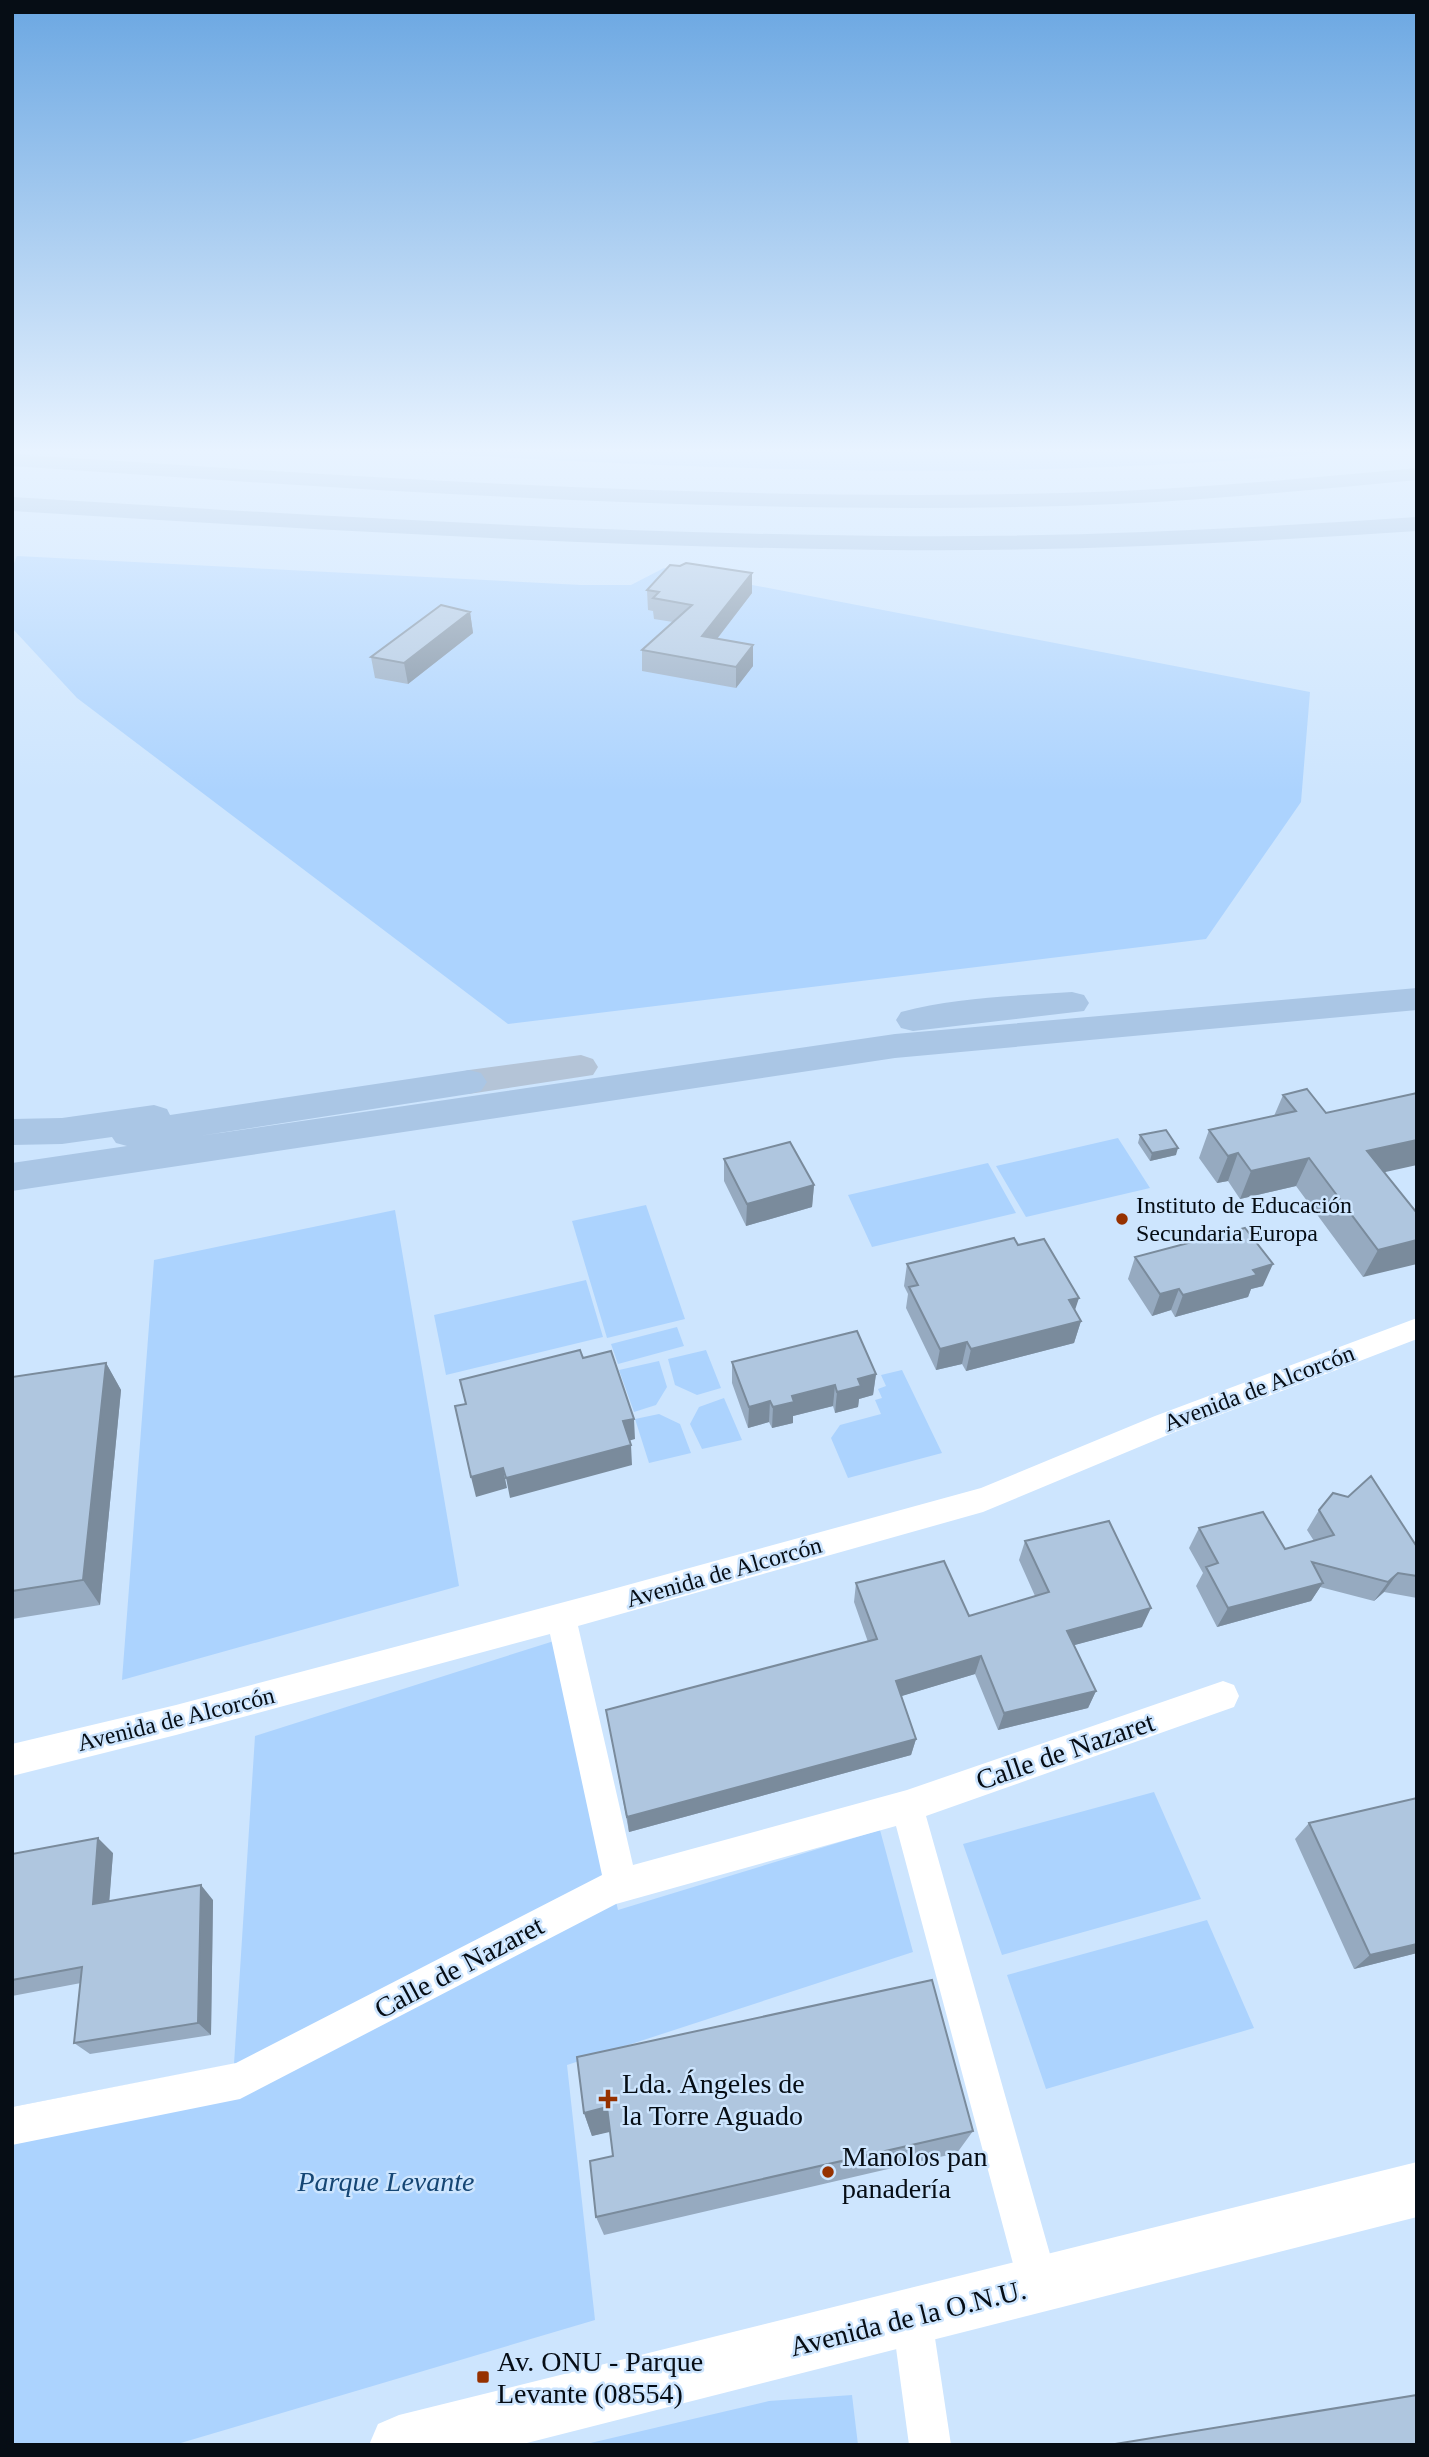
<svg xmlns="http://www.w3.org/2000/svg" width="1429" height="2457" font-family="Georgia,serif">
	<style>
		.green { fill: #acd3fe }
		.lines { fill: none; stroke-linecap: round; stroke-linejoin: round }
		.street { fill: #fff; fill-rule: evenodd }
		.secondary { fill: #fff; fill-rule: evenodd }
		.primary { fill: #b4c4d7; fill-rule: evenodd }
		.highway { fill: #aac6e5; fill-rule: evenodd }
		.wall { fill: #96aac0 }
		.shaded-wall { fill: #7a8b9c }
		.building { fill: #afc6df; stroke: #7a8b9c; stroke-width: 2 }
		.poi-dot { fill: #963100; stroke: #cde5fe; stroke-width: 2.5 }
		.labels { text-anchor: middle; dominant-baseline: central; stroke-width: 5; stroke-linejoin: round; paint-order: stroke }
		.poi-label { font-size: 24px; fill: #060d15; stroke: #cde5fe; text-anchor: start }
		.street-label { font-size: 24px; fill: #060d15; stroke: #cde5fe }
		.near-street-label { font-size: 28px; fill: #060d15; stroke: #cde5fe }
		.near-poi-label { font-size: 28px; fill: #060d15; stroke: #cde5fe; text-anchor: start }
		.near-park-label { font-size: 28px; font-style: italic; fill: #154674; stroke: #cde5fe }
	</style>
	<rect width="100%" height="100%" fill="#cde5fe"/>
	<!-- green -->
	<path class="green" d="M334 447H1379C1033 486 681 470 334 447Z
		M17 556 581 585H631L664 568 1310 692 1301 802 1206 939 508 1024 77 698 12 628V568Z
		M1118 1138 1150 1188 1026 1217 996 1166Z
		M988 1163 1016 1213 872 1247 848 1195Z
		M646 1205 685 1319 607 1338 572 1221Z
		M395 1210 459 1586 122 1680 154 1260Z
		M586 1280 603 1337 446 1375 434 1315Z
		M677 1327 684 1346 618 1364 611 1344Z
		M706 1350 721 1388 697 1395 675 1385 668 1359Z
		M659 1361 667 1387 656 1405 634 1412 619 1370Z
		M902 1370 942 1453 848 1478 831 1438 840 1425 881 1414 875 1400 882 1398 878 1389 886 1386 881 1375Z
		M724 1398 742 1440 702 1449 690 1424 699 1407Z
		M659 1414 680 1424 691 1453 649 1463 635 1419Z
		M554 1641 618 1910 880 1830 913 1952 567 2065 595 2320 174 2445H12V2107L234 2064 255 1736Z
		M1154 1792 1201 1899 1002 1955 963 1844Z
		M1207 1920 1254 2028 1046 2089 1007 1975Z
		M852 2395 858 2445H582L769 2401Z"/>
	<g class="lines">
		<!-- street -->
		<path class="street" d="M1417 1318V1339L1175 1432 983 1512 578 1626 633 1865 907 1790 1223 1681 1234 1685 1239 1696 1234 1707 926 1816 1059 2286 1053 2300 1039 2306 1025 2300 1019 2286 896 1826 616 1904 240 2099 12 2145V2107L236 2063 602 1875 550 1634 176 1735 12 1776V1744L176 1705 602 1592 981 1488 1155 1416Z
			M912 2298 926 2304 932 2318 951 2445H909L892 2318 898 2304Z"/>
		<!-- secondary -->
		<path class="secondary" d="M1417 2162V2217L519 2445H369L378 2424 399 2415Z"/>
		<!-- primary -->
		<path class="primary" d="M581 1055 593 1059 598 1067 593 1075 469 1094 457 1091 451 1082 457 1073 469 1070Z"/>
		<!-- highway -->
		<path class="highway" d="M12 454C362 477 713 502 1064 493 1182 490 1299 479 1417 468V480C1299 491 1182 503 1064 506 713 515 362 490 12 466Z
			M12 497C304 515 595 533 887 536 1064 538 1240 529 1417 517V531C1240 543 1064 552 887 550 595 547 304 529 12 511Z
			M1417 988V1010L895 1058 12 1191V1163L127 1146 116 1143 112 1137 62 1144 12 1145V1119L62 1118 154 1105 167 1109 170 1115 469 1070 481 1073 487 1082 481 1091 469 1094 199 1136 895 1034Z
			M1072 992 1084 995 1089 1003 1084 1011 913 1031 901 1028 896 1020 901 1012C956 997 1015 996 1072 992Z"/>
	</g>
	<!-- wall -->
	<path class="wall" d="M752 573V593L717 639 753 645V666L736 688 642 671V650L673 622 654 619 653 611 648 610 647 590Z
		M470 612 473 633 408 684 375 678 371 657Z
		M1283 1095 1326 1113 1384 1172 1417 1213 1363 1277 1296 1186 1240 1199 1228 1181 1217 1183 1199 1158 1209 1130 1274 1116Z
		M1140 1135 1176 1155 1150 1161 1138 1143Z
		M724 1159 814 1185 812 1207 746 1226 724 1181Z
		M1018 1245 1075 1311 1081 1321 1074 1343 966 1371 962 1364 936 1370 906 1308 908 1294 904 1286 907 1264Z
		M1135 1257 1263 1286 1251 1289 1248 1297 1175 1317 1171 1310 1152 1316 1128 1279Z
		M732 1362 876 1374 873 1395 859 1399 858 1407 835 1413 833 1406 793 1416V1423L772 1428 769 1422 748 1428 732 1383Z
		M106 1363 121 1390 100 1605 12 1619V1377Z
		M1319 1510 1417 1547V1598L1384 1592 1374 1601 1320 1587 1311 1601 1217 1627 1196 1586 1203 1573 1189 1548 1199 1528 1285 1549 1314 1541 1307 1530Z
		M1025 1541 1142 1627 1074 1645 1096 1691 1088 1708 998 1730 975 1674 901 1696 916 1739 911 1755 629 1832 606 1710 868 1642 854 1602 856 1583 969 1616 1035 1596 1019 1560Z
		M1417 1798V1953L1354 1969 1295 1839 1309 1823Z
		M113 1853 109 1901 213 1900 211 2035 90 2054 74 2043 81 1983 12 1996V1854Z
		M584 2113 973 2131 957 2153 604 2235 596 2217 613 2156 610 2131 592 2136Z"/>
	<!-- shaded-wall -->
	<path class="shaded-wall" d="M752 573V593L703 657 702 636Z
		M470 612 473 633 408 684 404 663Z
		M753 645V666L736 688V667Z
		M1417 1140V1165L1354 1179 1367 1151Z
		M1178 1148 1176 1155 1150 1161 1152 1153Z
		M1238 1153 1228 1181 1217 1183 1228 1156Z
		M1309 1158 1296 1186 1240 1199 1251 1171Z
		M814 1185 812 1207 746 1226 747 1204Z
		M1417 1240V1264L1363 1277 1378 1250Z
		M1273 1264 1263 1286 1251 1289 1248 1297 1175 1317 1183 1295 1253 1270Z
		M1179 1289 1171 1310 1152 1316 1160 1294Z
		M1079 1298 1072 1319 1069 1300Z
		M1081 1321 1074 1343 966 1371 971 1349Z
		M967 1342 962 1364 936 1370 940 1349Z
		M106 1363 121 1390 100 1605 83 1580Z
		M876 1374 873 1395 859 1399 858 1407 835 1413 837 1392 858 1379Z
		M835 1385 833 1406 793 1416V1423L772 1428 773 1407 792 1396Z
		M770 1401 769 1422 748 1428 749 1407Z
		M634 1419 635 1439 625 1442 623 1421Z
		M631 1445 632 1465 510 1498 506 1478Z
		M503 1468 507 1488 476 1497 471 1477Z
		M1398 1573 1384 1592 1374 1601 1388 1582Z
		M1323 1583 1311 1601 1217 1627 1228 1608Z
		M1151 1608 1142 1627 1060 1649 1067 1631Z
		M981 1656 975 1674 892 1699 896 1681Z
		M1096 1691 1088 1708 998 1730 1004 1713Z
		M916 1739 911 1755 629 1832 627 1817Z
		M98 1838 113 1853 108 1918 93 1904Z
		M201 1885 213 1900 211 2035 198 2023Z
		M1417 1944V1953L1354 1969 1370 1955Z
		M607 2107 614 2131 592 2136 584 2113Z"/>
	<!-- building -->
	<path class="building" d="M686 563 752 573 702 636 753 645 736 667 642 650 692 605 653 598 659 592 647 590 670 565 680 566Z
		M441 605 470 612 404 663 371 657Z
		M1307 1089 1326 1113 1417 1093V1140L1367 1151 1417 1213V1240L1378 1250 1309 1158 1251 1171 1238 1153 1228 1156 1209 1130 1296 1111 1283 1095Z
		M1166 1130 1178 1148 1152 1153 1140 1135Z
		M790 1142 814 1185 747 1204 724 1159Z
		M1245 1228 1273 1264 1253 1270 1257 1275 1183 1295 1179 1289 1160 1294 1135 1257Z
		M1014 1238 1018 1245 1044 1239 1079 1298 1069 1300 1081 1321 971 1349 967 1342 940 1349 909 1287 918 1285 907 1264Z
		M857 1331 876 1374 858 1379 861 1386 837 1392 835 1385 792 1396 794 1402 773 1407 770 1401 749 1407 732 1362Z
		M580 1350 583 1358 611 1351 634 1419 623 1421 631 1445 506 1478 503 1468 471 1477 455 1406 466 1404 460 1380Z
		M106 1363 83 1580 12 1591V1377Z
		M1371 1476 1417 1547V1576L1398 1573 1388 1582 1312 1562 1323 1583 1228 1608 1206 1567 1218 1563 1199 1528 1263 1512 1285 1549 1334 1535 1319 1510 1333 1493 1348 1497Z
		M1109 1521 1151 1608 1067 1631 1096 1691 1004 1713 981 1656 896 1681 916 1739 627 1817 606 1710 877 1639 856 1583 944 1561 969 1616 1049 1592 1025 1541Z
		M1417 1798V1944L1370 1955 1309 1823Z
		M98 1838 93 1904 201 1885 198 2023 74 2043 82 1967 12 1980V1854Z
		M932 1980 973 2131 596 2217 590 2161 613 2156 607 2107 584 2113 577 2057Z
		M1417 2395V2445H1109Z"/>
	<!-- sky -->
	<linearGradient id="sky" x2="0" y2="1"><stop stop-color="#6ba7e2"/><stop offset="0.57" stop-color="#e8f3ff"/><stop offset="1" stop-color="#e8f3ff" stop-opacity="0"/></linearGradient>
	<rect width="1429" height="791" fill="url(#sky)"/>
	<!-- markers -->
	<g class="poi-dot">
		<circle cx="1122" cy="1219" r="7"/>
		<path d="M604.5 2088.5h7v7h7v7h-7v7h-7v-7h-7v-7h7z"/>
		<circle cx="828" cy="2172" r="7"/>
		<rect x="476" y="2370" width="14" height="14" rx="3.5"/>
	</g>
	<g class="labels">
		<!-- poi labels -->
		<g class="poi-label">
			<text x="1136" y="1205">Instituto de Educación<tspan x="1136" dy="28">Secundaria Europa</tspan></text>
		</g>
		<!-- street labels -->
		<g class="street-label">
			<text transform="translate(1259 1388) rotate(-21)">Avenida de Alcorcón</text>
			<text transform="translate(724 1572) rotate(-16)">Avenida de Alcorcón</text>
			<text transform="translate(176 1719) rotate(-14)">Avenida de Alcorcón</text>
		</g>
		<!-- near-street labels -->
		<g class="near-street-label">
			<text transform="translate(1065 1751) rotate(-19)">Calle de Nazaret</text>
			<text transform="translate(459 1967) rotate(-28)">Calle de Nazaret</text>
			<text transform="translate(908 2318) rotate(-14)">Avenida de la O.N.U.</text>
		</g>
		<!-- near-poi labels -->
		<g class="near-poi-label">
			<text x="622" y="2083">Lda. Ángeles de<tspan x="622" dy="32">la Torre Aguado</tspan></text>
			<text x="842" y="2156">Manolos pan<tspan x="842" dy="32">panadería</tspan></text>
			<text x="497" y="2361">Av. ONU - Parque<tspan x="497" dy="32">Levante (08554)</tspan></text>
		</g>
		<!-- near-park labels -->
		<g class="near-park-label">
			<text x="386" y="2181">Parque Levante</text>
		</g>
	</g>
	<!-- border -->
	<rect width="1429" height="2457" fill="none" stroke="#060d15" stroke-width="28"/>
</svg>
